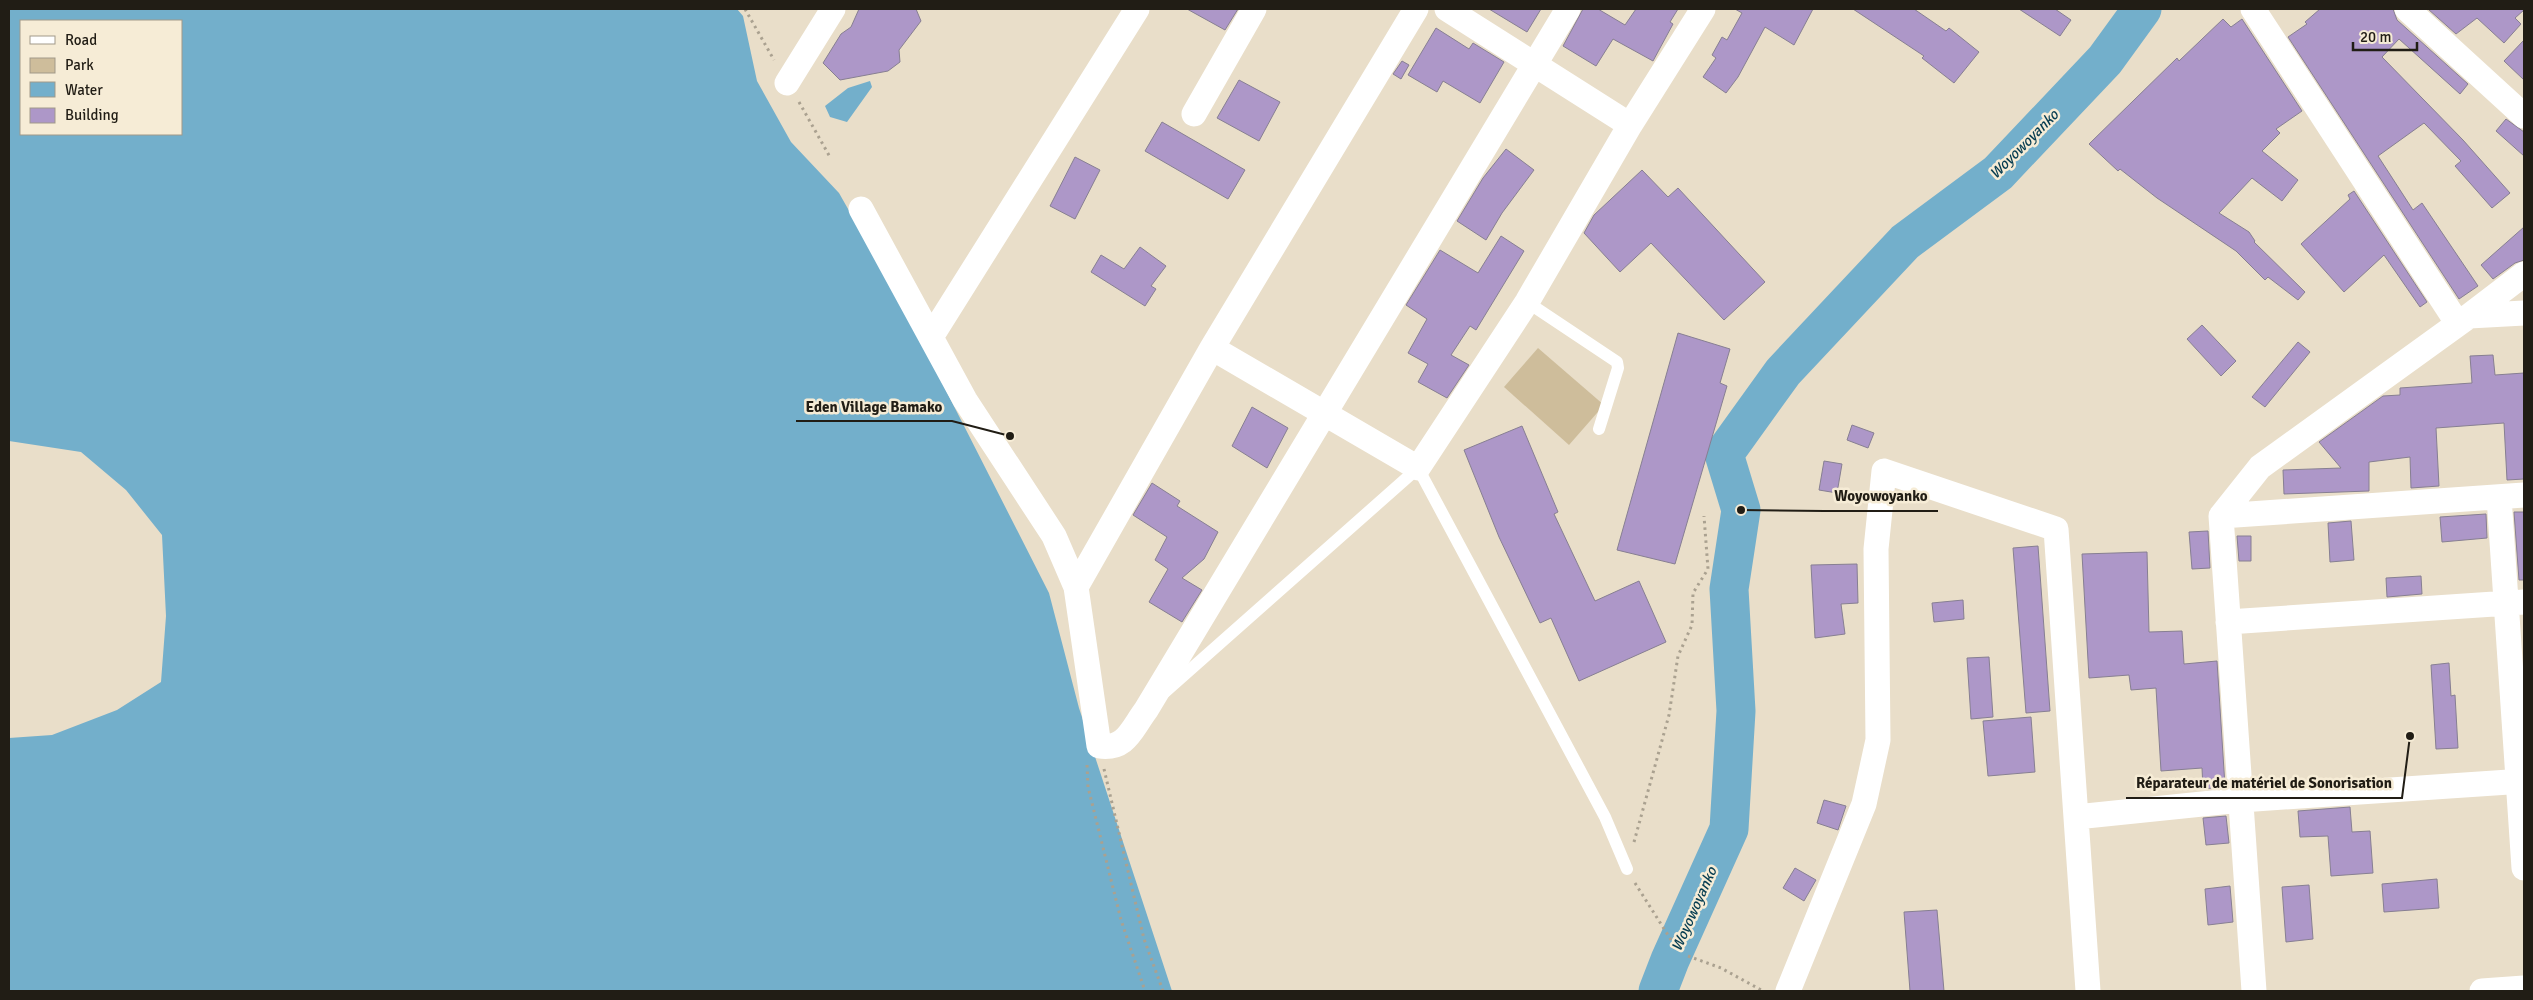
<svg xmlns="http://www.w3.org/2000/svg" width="2533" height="1000" font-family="Signika,sans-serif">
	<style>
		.green { fill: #cebd9b }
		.water { fill: #73afcb; fill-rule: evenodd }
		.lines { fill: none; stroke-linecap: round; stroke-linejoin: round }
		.river { stroke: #73afcb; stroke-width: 39 }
		.building { fill: #ad97c8; stroke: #877f92 }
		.path { stroke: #aaa190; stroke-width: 3; stroke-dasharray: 2.5 4; stroke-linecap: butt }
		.lane { stroke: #fff; stroke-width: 12 }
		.street { stroke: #fff; stroke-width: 25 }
		.labels { text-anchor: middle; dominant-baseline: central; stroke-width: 5; stroke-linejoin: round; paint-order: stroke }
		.water-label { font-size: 15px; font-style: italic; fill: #053c50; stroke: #f6ecd6 }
		.leader { fill: none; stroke: #211d15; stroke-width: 2 }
		.callout-dot { fill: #211d15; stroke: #f6ecd6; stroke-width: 2 }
		.callout-label { font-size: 15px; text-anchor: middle; font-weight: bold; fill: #211d15; stroke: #f6ecd6; stroke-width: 5; stroke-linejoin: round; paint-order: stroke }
	</style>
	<rect width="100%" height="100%" fill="#e9dec9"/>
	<!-- green -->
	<path class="green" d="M1538 348 1604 405 1569 445 1504 387Z"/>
	<!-- water -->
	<path class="water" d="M9 9H737L743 16 757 81 791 142 839 193 902 304 1049 593 1079 708 1172 991H9V738L52 735 117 710 161 682 166 616 162 535 126 490 81 452 9 441ZM21 21H181V134H21Z
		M870 81 872 87 847 122 830 117 825 106 848 88Z"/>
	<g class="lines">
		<!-- river -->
		<path class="river" d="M1658 991 1670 960 1729 829 1736 711 1729 589 1741 510 1724 454 1783 372 1905 242 1998 173 2105 60 2142 9"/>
	</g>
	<!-- building -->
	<path class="building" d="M859 9H916L921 21 899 50 900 62 888 71 840 80 823 63 841 34 851 27Z
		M1187 9H1238L1225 30Z
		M1489 9H1541L1527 32Z
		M1583 9H1598L1625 25 1636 9H1678L1670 22 1673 24 1653 61 1613 39 1596 66 1563 46Z
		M1735 9H1813L1794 45 1765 27 1738 77 1726 93 1703 77 1716 58 1712 55 1722 37 1727 40 1742 13Z
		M1853 9H1914L1946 31 1949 28 1979 52 1954 83 1922 58 1924 56Z
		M2019 9H2055L2071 20 2060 36Z
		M2320 9H2393L2397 20 2468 84 2460 94 2399 39 2382 57 2463 140 2510 193 2492 208 2455 166 2461 161 2424 123 2378 156 2413 210 2422 203 2478 286 2459 299 2288 37 2307 24 2305 22Z
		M2428 9H2524V10L2515 18 2521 24 2504 43 2477 18 2456 34Z
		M2223 19 2231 27 2242 19 2302 111 2276 129 2280 133 2262 151 2298 180 2282 201 2252 178 2219 213 2249 232 2255 241 2254 242 2305 292 2298 300 2268 277 2265 280 2236 251 2157 198 2120 169 2118 171 2089 144 2177 58 2179 61Z
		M1436 28 1469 49 1473 43 1504 62 1480 103 1443 81 1437 92 1408 75Z
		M2524 40V80L2504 61Z
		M1402 61 1409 65 1401 79 1393 74Z
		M1239 80 1280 102 1259 141 1217 118Z
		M2506 119 2524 132V156L2496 131Z
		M1162 122 1245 170 1228 199 1145 151Z
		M1506 149 1534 170 1502 213 1486 240 1457 221 1483 178Z
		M1075 157 1100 170 1075 219 1050 206Z
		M1642 170 1668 197 1678 188 1765 282 1724 320 1651 243 1620 272 1584 233 1594 215Z
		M2354 191 2427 302 2420 307 2384 255 2344 292 2301 244 2350 199 2348 195Z
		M2524 227V260L2515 263 2493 279 2481 265Z
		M1501 236 1524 251 1476 330 1470 326 1451 355 1469 365 1447 398 1418 382 1428 364 1408 353 1427 319 1406 305 1440 250 1478 273Z
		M1140 247 1166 266 1151 286 1156 289 1145 306 1091 272 1101 255 1124 269Z
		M2202 325 2236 361 2221 376 2187 339Z
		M1678 333 1730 349 1720 383 1727 386 1675 564 1617 550Z
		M2298 342 2310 352 2265 407 2252 397Z
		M2493 355 2495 375 2524 373V479L2507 480 2504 423 2436 428 2439 486 2411 488 2410 457 2369 462V491L2284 494 2283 470 2341 468 2319 442 2383 396 2400 395V388L2472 383 2470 356Z
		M1252 407 1288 428 1267 468 1232 446Z
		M1852 425 1874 433 1868 448 1847 440Z
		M1522 426 1558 512 1554 514 1595 601 1639 581 1666 642 1579 681 1551 618 1540 623 1499 537 1464 450Z
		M1824 461 1842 464 1837 493 1819 490Z
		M1152 483 1180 501 1177 506 1218 532 1204 559 1182 578 1202 590 1182 622 1149 602 1168 569 1155 560 1167 537 1133 515Z
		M2514 512H2524V580H2519Z
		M2486 514 2487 538 2442 542 2440 517Z
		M2351 521 2354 560 2330 562 2328 523Z
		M2208 531 2210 568 2192 569 2189 532Z
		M2237 536H2251V561H2239Z
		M2038 546 2050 711 2026 713 2013 548Z
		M2147 552 2149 632 2182 631 2184 664 2217 661 2225 786 2222 787 2203 789 2202 768 2161 771 2156 688 2131 690 2129 675 2089 678 2082 554Z
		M1857 564 1858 603 1841 604 1845 634 1815 638 1811 565Z
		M2421 576 2422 594 2387 597 2386 578Z
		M1963 600 1964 619 1934 622 1932 603Z
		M1989 657 1993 717 1971 719 1967 658Z
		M2449 663 2451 696 2455 695 2458 748 2436 749 2431 665Z
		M2031 717 2035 772 1988 776 1983 721Z
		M1824 800 1846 806 1838 830 1817 823Z
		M2350 807 2352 832 2370 831 2373 873 2331 876 2328 836 2300 837 2298 811Z
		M2226 816 2229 843 2206 845 2203 818Z
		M1795 868 1816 880 1804 901 1783 888Z
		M2437 879 2439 908 2384 912 2382 884Z
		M2309 885 2313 939 2286 942 2282 887Z
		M2230 886 2233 922 2208 925 2205 889Z
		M1937 910 1944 991H1910L1904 912Z"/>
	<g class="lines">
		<!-- path -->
		<path class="path" d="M745 9 774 60
			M799 102 830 157
			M1087 765 1088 787 1121 920 1145 991
			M1104 769 1144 939 1163 991
			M1634 842 1669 715 1678 656 1692 625 1693 593 1708 569 1704 516
			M1635 883 1673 943
			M1688 956 1721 968 1763 991"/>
		<!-- lane -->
		<path class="lane" d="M1527 302 1617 362 1618 368 1599 429
			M1165 692 1418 468 1605 817 1627 869"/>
		<!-- street -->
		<path class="street" d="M1447 9 1630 125
			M2253 9 2458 324
			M2407 9 2524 116
			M787 83 833 9
			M1194 114 1254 9
			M861 209 965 400 1054 536 1076 587 1099 746C1126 750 1131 730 1146 710L1568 9
			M2469 316 2524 313
			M931 337 1137 9
			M1212 348 1418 468 1527 302 1630 125 1703 9
			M2499 497 2524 868
			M2221 516 2524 495
			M1076 587 1212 348 1416 9
			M2228 622 2524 602
			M2076 817 2241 800 2524 781
			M1788 991 1864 804 1878 740 1876 549 1884 471 2056 529 2088 991
			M2254 991 2221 516 2260 467 2469 316 2524 274
			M2482 991 2524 988"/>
	</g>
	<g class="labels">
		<!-- water labels -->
		<g class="water-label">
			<text transform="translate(2024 144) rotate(-45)">Woyowoyanko</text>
			<text transform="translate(1694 909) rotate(-66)">Woyowoyanko</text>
		</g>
	</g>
	<!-- callouts -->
	<path class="leader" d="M1010 436L952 421H796M1741 510L1824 511H1938M2410 736L2402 798H2126"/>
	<g class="callout-dot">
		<circle cx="1010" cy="436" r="5"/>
		<circle cx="1741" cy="510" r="5"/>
		<circle cx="2410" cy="736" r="5"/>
	</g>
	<g class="callout-label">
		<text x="874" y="412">Eden Village Bamako</text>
		<text x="1881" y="501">Woyowoyanko</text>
		<text x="2264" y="788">Réparateur de matériel de Sonorisation</text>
	</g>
	<!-- border -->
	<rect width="2533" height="1000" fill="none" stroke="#211d15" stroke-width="20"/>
	<!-- legend -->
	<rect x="20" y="20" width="162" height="115" fill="#f6ecd6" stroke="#a19989"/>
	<rect x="30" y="36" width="25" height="8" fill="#ffffff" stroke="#a19989"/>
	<text x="65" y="45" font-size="15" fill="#211d15">Road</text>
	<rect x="30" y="58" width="25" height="15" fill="#cebd9b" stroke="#a19989"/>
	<text x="65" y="70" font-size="15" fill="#211d15">Park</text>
	<rect x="30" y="82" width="25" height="15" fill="#73afcb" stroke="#a19989"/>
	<text x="65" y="95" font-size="15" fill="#211d15">Water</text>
	<rect x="30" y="108" width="25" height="15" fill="#ad97c8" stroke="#a19989"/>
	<text x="65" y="120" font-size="15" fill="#211d15">Building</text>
	<!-- scale -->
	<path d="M2353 42v8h64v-8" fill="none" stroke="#211d15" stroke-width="2.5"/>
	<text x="2360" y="42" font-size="15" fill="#211d15" stroke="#f6ecd6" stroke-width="4" paint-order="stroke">20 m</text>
</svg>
